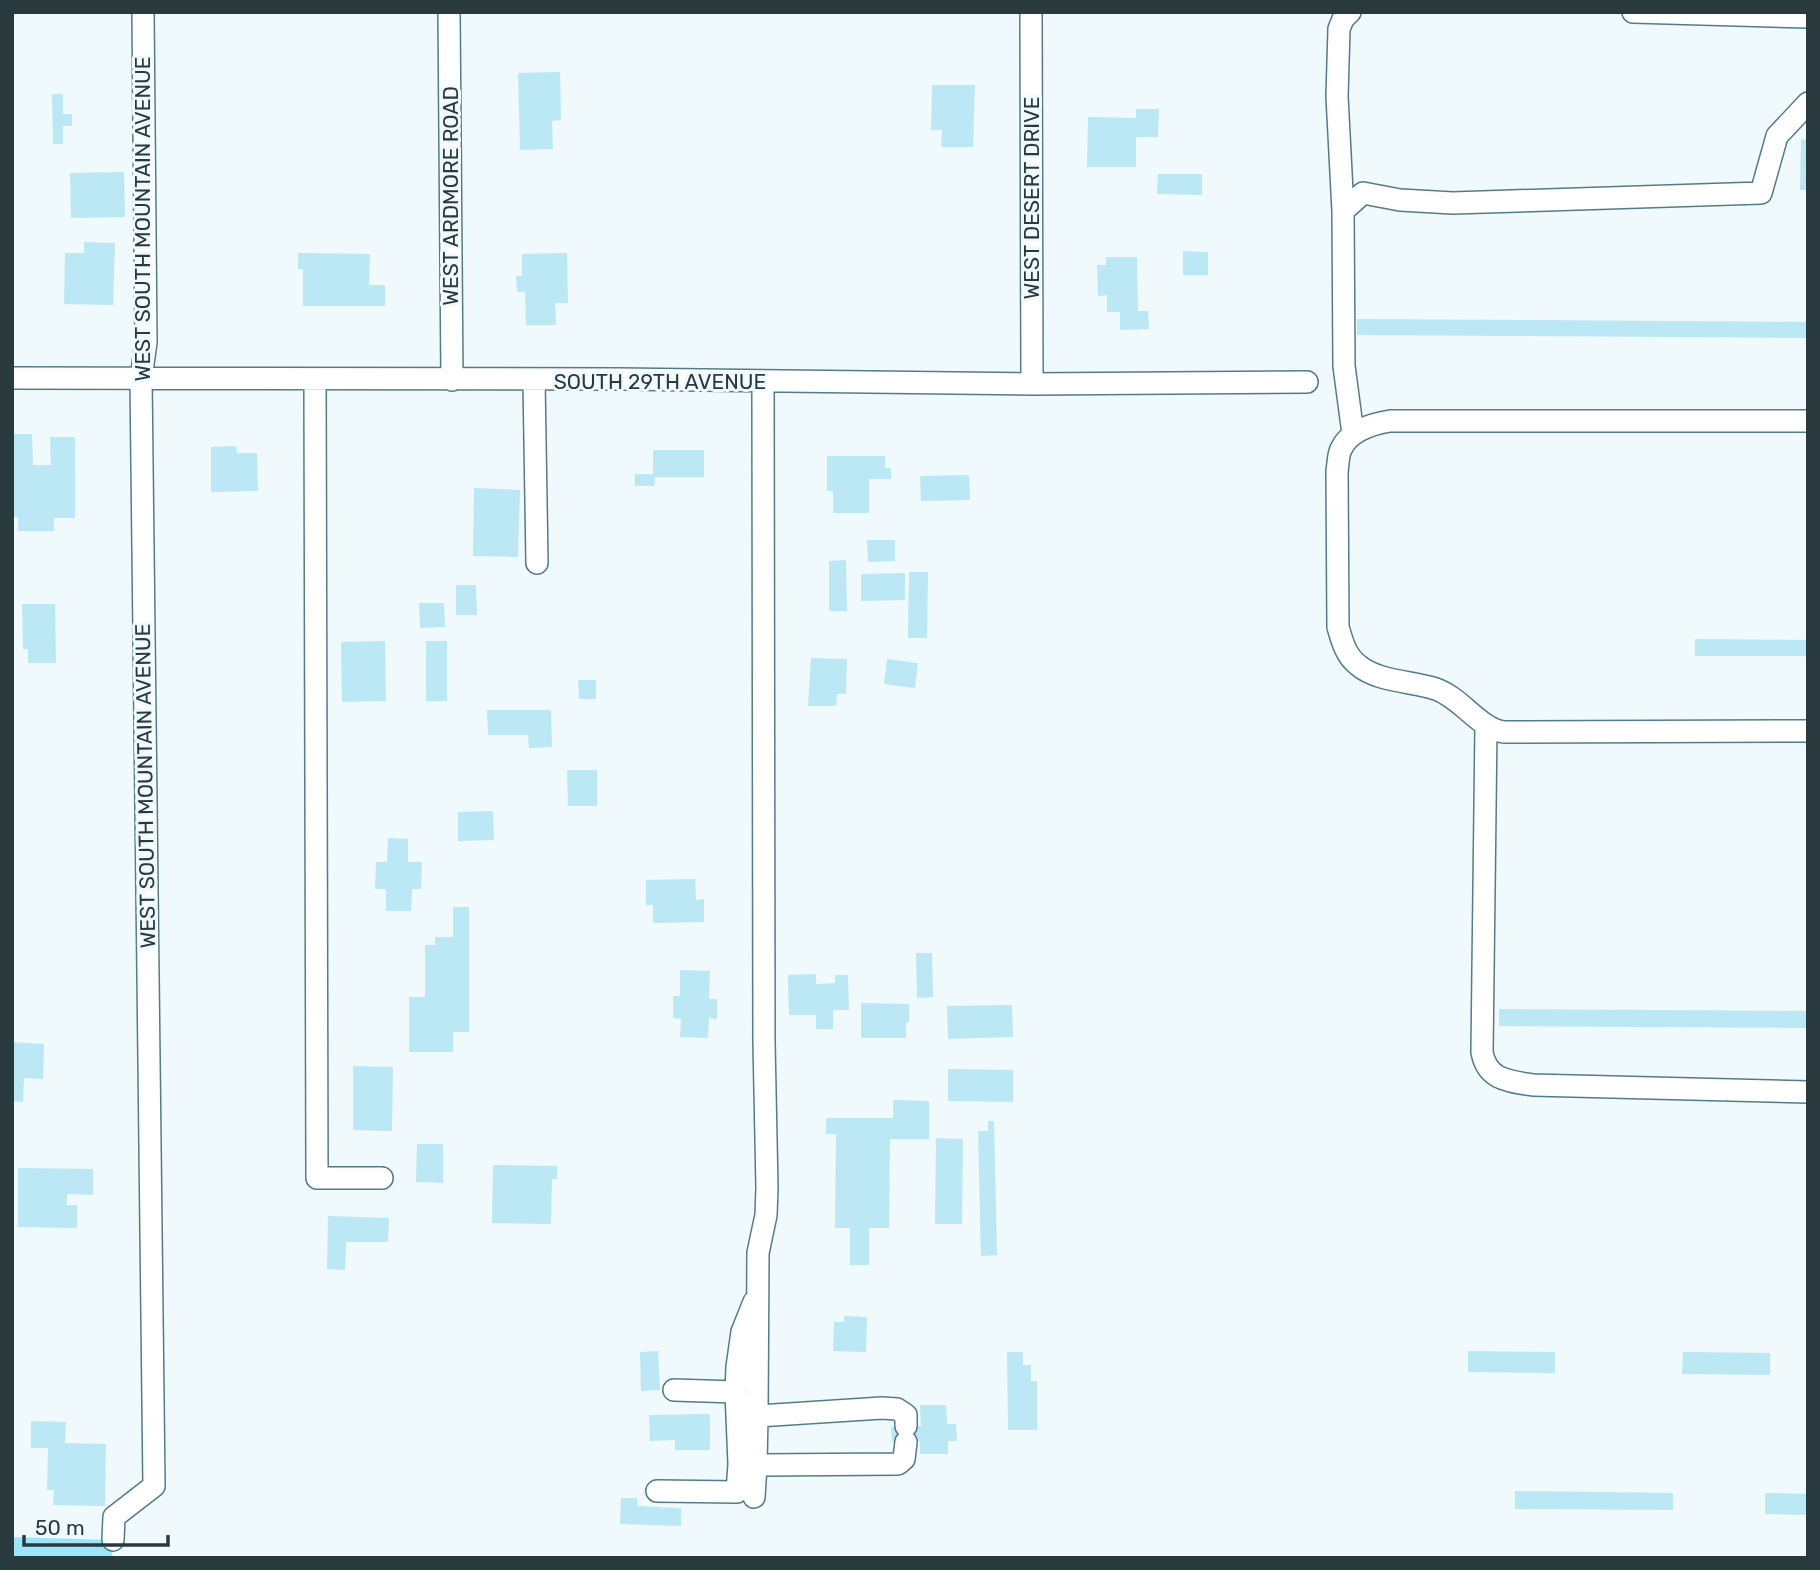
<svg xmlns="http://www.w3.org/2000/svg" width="1820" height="1570" font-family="Rubik,sans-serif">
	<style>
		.green { fill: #9de5fa }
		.building { fill: #bce7f4 }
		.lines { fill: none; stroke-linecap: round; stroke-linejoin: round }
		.minor-casing { stroke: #547c88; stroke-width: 24 }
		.minor { stroke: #fff; stroke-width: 21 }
		.labels { text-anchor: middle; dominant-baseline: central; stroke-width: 6; stroke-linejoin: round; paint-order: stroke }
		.street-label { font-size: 21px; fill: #293a3f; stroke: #f0f9fb }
	</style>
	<rect width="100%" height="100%" fill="#f0f9fb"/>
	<!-- green -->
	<path class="green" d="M12 1537 113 1540 112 1558H12Z"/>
	<!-- building -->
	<path class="building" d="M560 72 561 120 552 121 553 149 520 150 518 73Z
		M932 85H975L973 147H941L942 130H931Z
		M52 94H63V114H72V126H63V144H53Z
		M1136 109H1159L1158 137H1136V167H1087L1088 117 1136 118Z
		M1801 139 1808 140V190H1800Z
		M124 172 125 217 71 218 70 173Z
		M1158 174H1202V195L1157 194Z
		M84 242 115 243 113 305 64 304 65 253H84Z
		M1183 251 1208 252V275H1183Z
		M298 253 370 254 369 285H385V306H303V269H298Z
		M567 253 568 303H555L556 325H526L525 292H517L516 276H522V254Z
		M1106 257H1137L1138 311H1148L1149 329 1120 330V312H1107V295L1098 296 1097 265H1106Z
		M1357 319 1808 322V338L1357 335Z
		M12 434H32L33 465H51L50 437H75V518H54V531H18V517H12Z
		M236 446 237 453H257L258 491 211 492V447Z
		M653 450H704V477H655L654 486H635V474H653Z
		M827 456H885V468H891V479H869V513H833V491H827Z
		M969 475 970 500 921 501 920 476Z
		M474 488 520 490 518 557 473 556Z
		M867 540H895V561L868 562Z
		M846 560 847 611H829V561Z
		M909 572H928L927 638H908Z
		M905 573V600L861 601V574Z
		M456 585H476L477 615H456Z
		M419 603H444L445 627 420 628Z
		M22 604H55L56 663H28V649H23Z
		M1695 639 1808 640V656H1695Z
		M385 641 386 701 342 702 341 642Z
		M426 641H447V701H426Z
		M811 658 847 659 846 694H837L836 706H808Z
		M887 659 918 663 915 688 884 684Z
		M578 680H596V699H579Z
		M487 710H551L552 747 529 748 528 735H488Z
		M567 770H597V806H568Z
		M493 811 494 840 458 841V812Z
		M388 838 408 839V862H422L421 889H412L411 911H386V889H375L376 862H387Z
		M695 879 696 900 704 899V922L653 923V905H646V880Z
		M453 907H469V1032H453V1052H409V997H425V945H435V937H453Z
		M916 953H932L933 997 917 998Z
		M680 970 710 971 709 999H717V1019L709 1018 708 1038 680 1037 681 1019 673 1018V996H680Z
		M816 974V984L835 983V975H848L849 1010H833V1029H816V1015H789L788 975Z
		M861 1003 909 1004V1022H906V1038H861Z
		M1012 1005 1013 1037 948 1039 947 1006Z
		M1499 1009 1808 1011V1028L1499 1026Z
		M13 1042 44 1044 43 1079 24 1078 23 1102 12 1101Z
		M353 1066 393 1067 392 1131 353 1130Z
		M948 1069 1013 1070V1102L948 1101Z
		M893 1100 929 1101V1139H890L889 1228H869V1265H850V1228H835L836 1134H826V1118H893Z
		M988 1121H994L997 1255 981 1256 978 1131H988Z
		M936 1138 963 1139 962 1224H935Z
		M417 1144H443V1183L416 1182Z
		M493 1165 557 1166V1179H552L551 1224 492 1223Z
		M18 1168 93 1169V1195L67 1194V1205H77V1228L18 1227Z
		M328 1216 389 1218 388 1242H346L345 1270 327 1269Z
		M844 1316 867 1317 866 1352 833 1351 834 1322H844Z
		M658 1351 660 1390 641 1391 640 1352Z
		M1468 1351 1555 1352V1373L1468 1372Z
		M1007 1352H1023V1365H1031V1381H1037V1430H1008Z
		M1683 1352 1770 1353V1375L1682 1374Z
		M920 1405H946L947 1424H956L957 1441H948V1454H920V1441L892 1442 891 1427 921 1426Z
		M710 1414V1450H675V1440L650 1441 649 1415Z
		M31 1421 66 1422 65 1443 106 1444 105 1506 53 1505 54 1490H47L48 1448H31Z
		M1515 1491 1673 1493V1510L1515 1509Z
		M1765 1493 1808 1494V1515L1765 1514Z
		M621 1498H637V1506L681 1508V1526L620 1524Z"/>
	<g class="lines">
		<!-- minor casing -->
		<g class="minor-casing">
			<path id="minor" d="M449 12 452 380
				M1031 12 1032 384
				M1350 12 1343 19 1339 29 1337 96 1343 211 1344 366 1353 434
				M1633 12 1808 17
				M1343 211 1363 193 1400 200 1453 203 1761 193 1777 136 1808 103
				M12 378 619 379 1032 384 1307 382
				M315 379 317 1178H382
				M534 380 537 563
				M763 381 764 1042 767 1188 766 1215 758 1253 757 1416 882 1408 897 1409 906 1415V1426
				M1808 421H1390C1372 424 1350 430 1341 449 1338 455 1338 465 1337 472L1338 627C1342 641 1346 656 1358 665 1378 682 1412 681 1436 689 1463 699 1478 728 1504 732L1808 731
				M1486 726 1482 1052C1487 1080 1508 1081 1533 1085L1808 1092
				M674 1390 736 1392 737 1367 742 1332 754 1302
				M756 1465 757 1416
				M657 1491 737 1492 739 1464 736 1392
				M754 1497 756 1465 898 1464 904 1459 906 1442
				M113 1540 114 1517 154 1486 141 379 146 342 143 12"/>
		</g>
		<!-- minor -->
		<use href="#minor" class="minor"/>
	</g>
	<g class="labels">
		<!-- street labels -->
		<g class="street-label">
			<text transform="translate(450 196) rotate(-90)">WEST ARDMORE ROAD</text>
			<text transform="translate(1031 198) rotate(-90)">WEST DESERT DRIVE</text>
			<text transform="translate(142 219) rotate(-90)">WEST SOUTH MOUNTAIN AVENUE</text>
			<text x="660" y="381">SOUTH 29TH AVENUE</text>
			<text transform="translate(145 786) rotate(-91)">WEST SOUTH MOUNTAIN AVENUE</text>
		</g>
	</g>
	<!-- border -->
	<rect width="1820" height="1570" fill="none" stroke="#293a3f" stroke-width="28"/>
	<!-- scale -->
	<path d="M24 1535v10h144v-10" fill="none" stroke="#293a3f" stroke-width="3.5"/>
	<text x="35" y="1535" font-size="21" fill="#293a3f" stroke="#f0f9fb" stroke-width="5" paint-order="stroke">50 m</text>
</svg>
